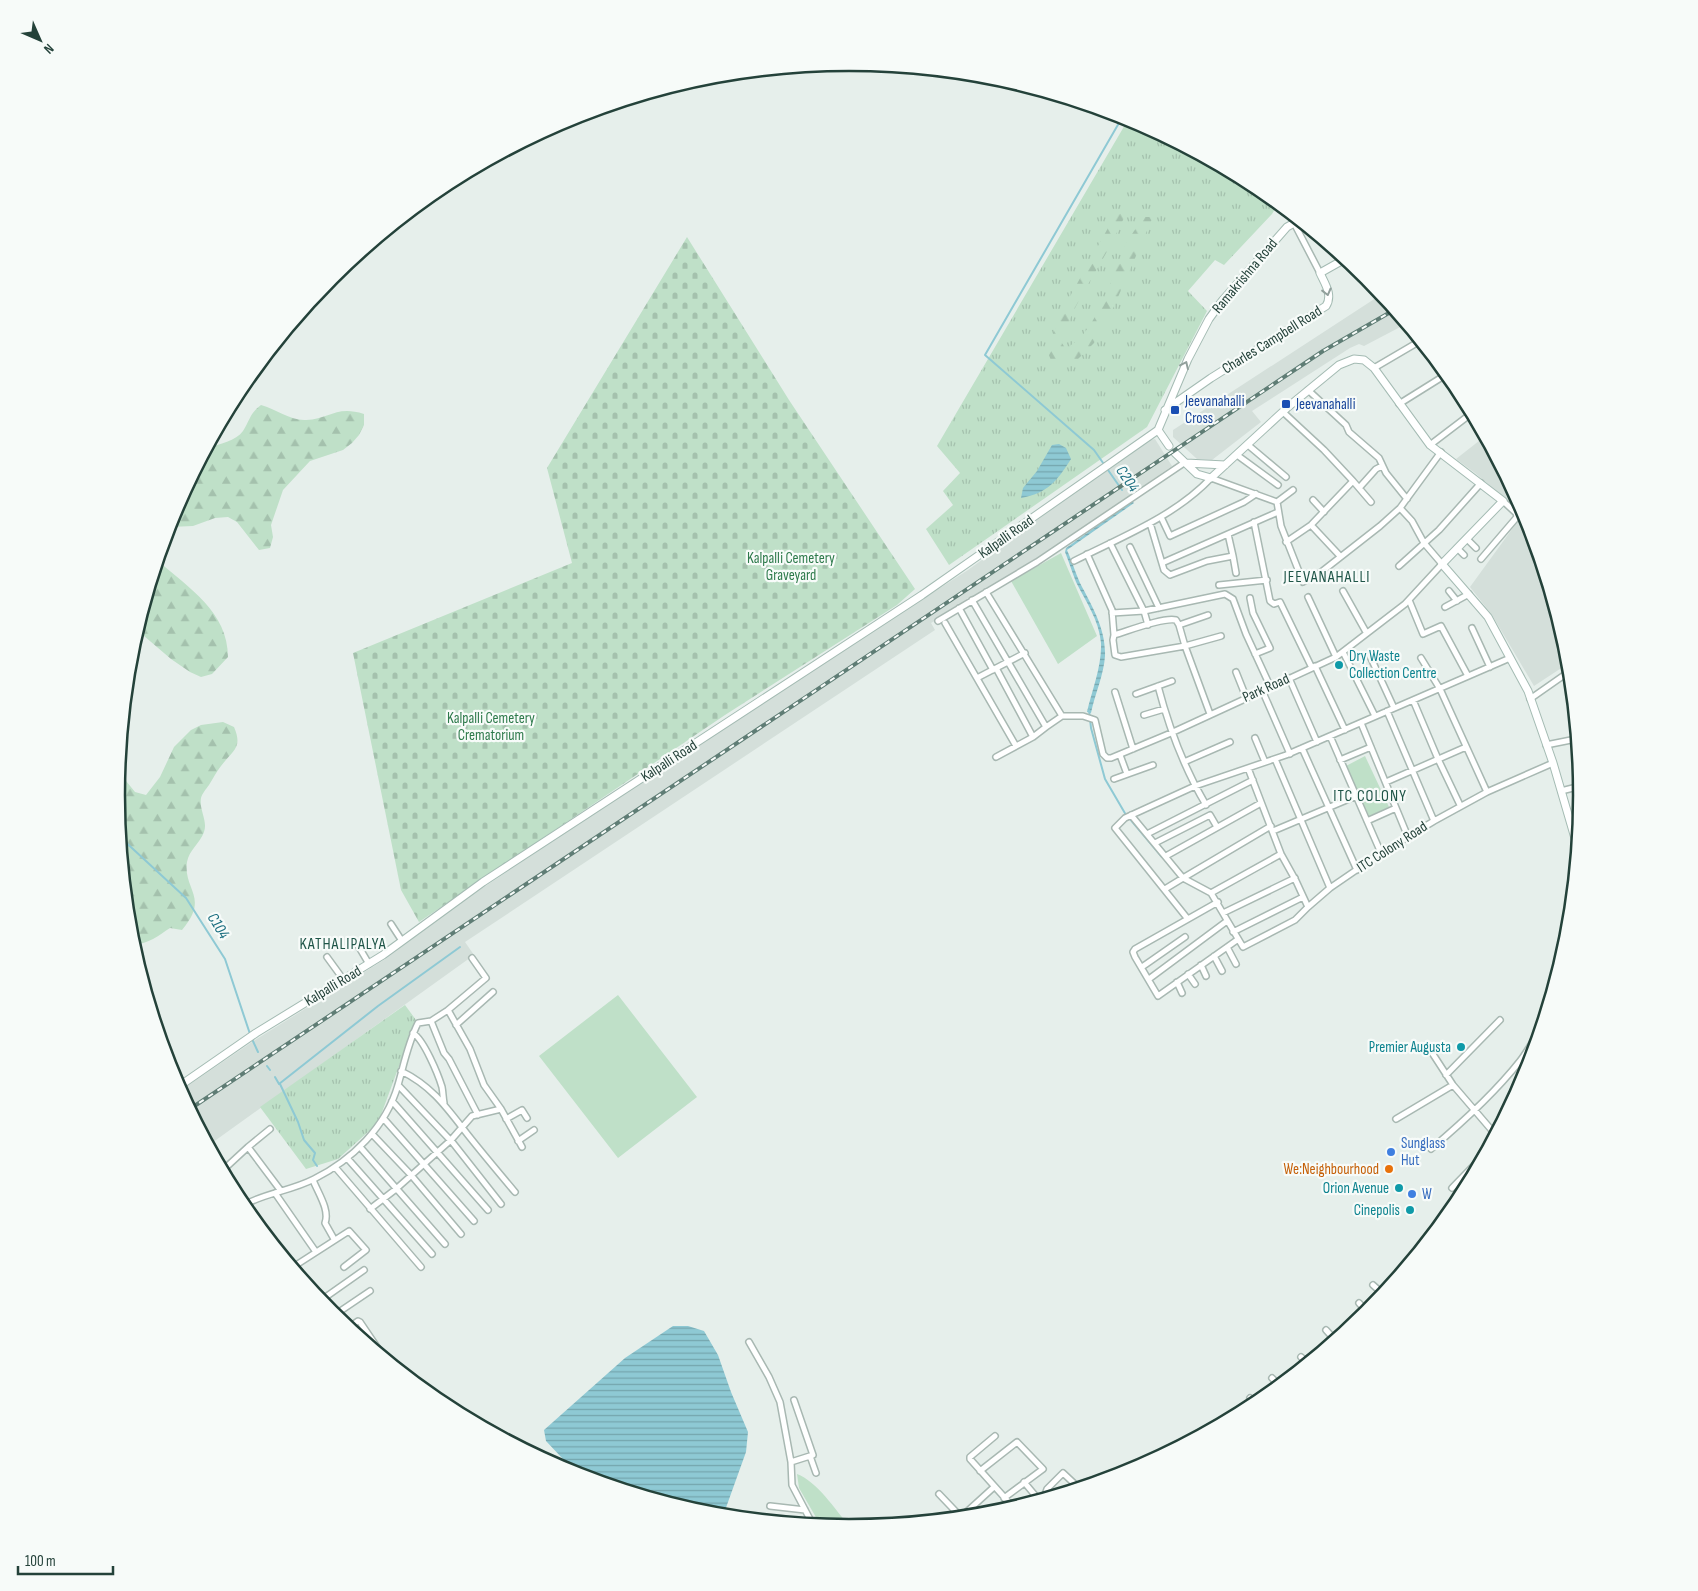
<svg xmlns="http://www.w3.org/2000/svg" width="1698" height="1591" font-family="'Sofia Sans Condensed',sans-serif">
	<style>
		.built { fill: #d4dfda }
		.grass { fill: url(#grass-tufts) }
		.forest { fill: url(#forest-firs) }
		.cemetery { fill: url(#cemetery-stones) }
		.park { fill: #bfe0c8 }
		.water { fill: url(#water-rules) }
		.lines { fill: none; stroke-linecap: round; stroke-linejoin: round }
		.stream { stroke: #8ec9d4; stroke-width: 2 }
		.street-casing { stroke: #a8b8b2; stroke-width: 8 }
		.secondary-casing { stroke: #a4bbb3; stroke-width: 9 }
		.street { stroke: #fff; stroke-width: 5 }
		.secondary { stroke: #fff; stroke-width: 7 }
		.rail-casing { stroke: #5f7d75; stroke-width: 4 }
		.rail { stroke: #f7fbf9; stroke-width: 2; stroke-dasharray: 5.5; stroke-linecap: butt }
		.oneway { stroke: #92a09c }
		.transit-dot { fill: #1a4fb4; stroke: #f7fbf9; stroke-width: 2 }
		.culture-dot { fill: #0f9aa8; stroke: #f7fbf9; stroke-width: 2 }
		.shop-dot { fill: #3f7fe0; stroke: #f7fbf9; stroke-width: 2 }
		.food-dot { fill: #e8710a; stroke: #f7fbf9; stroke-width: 2 }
		.labels { text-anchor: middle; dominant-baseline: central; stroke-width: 4.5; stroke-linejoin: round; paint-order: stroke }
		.street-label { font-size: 15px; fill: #24423a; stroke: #f7fbf9 }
		.transit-label { font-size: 15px; fill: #164399; stroke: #f7fbf9; text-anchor: start }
		.park-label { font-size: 15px; fill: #2d7a4b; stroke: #f7fbf9 }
		.culture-label { font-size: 15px; fill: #0d838f; stroke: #f7fbf9; text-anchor: end }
		.shop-label { font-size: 15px; fill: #366cbe; stroke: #f7fbf9; text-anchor: start }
		.food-label { font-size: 15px; fill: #c56008; stroke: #f7fbf9; text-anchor: end }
		.water-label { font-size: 16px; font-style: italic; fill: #1c6f80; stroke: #f7fbf9 }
		.neighbourhood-label { font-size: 16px; letter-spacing: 1px; fill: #1f5548; stroke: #f7fbf9 }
		.rim { fill: none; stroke: #24423a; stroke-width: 2.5 }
	</style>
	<defs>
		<pattern id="grass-tufts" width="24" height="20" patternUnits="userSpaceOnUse" patternTransform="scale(1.25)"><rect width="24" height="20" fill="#bfe0c8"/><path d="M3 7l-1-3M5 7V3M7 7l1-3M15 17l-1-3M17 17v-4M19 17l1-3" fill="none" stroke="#a4c1ad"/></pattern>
		<pattern id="forest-firs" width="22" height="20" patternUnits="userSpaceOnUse" patternTransform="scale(1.25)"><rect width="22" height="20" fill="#bfe0c8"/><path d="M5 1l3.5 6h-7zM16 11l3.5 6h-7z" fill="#a4c1ad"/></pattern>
		<pattern id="cemetery-stones" width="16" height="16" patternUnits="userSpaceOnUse" patternTransform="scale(1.25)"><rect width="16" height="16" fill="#bfe0c8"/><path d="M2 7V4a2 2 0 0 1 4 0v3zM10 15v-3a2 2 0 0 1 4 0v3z" fill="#a4c1ad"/></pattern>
		<pattern id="water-rules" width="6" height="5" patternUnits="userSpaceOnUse" patternTransform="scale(1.25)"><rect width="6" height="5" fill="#8ec9d4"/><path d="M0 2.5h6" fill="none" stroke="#74a5ad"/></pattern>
	</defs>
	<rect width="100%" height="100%" fill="#e6efeb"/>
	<!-- built -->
	<path class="built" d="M1382 294 1406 324 1364 346 1359 344 1350 348 1252 411 1261 422 1212 460 1197 459 1173 437V430Z
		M1484 437 1526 515 1568 653 1569 663 1534 686 1492 615 1470 587 1523 514 1475 473 1456 459Z
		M1155 439 1172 466 1060 544 931 623 935 630 465 942 474 955 209 1145 180 1091 255 1040 387 958 457 905 756 706 968 570 1146 441Z"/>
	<!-- grass -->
	<path class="grass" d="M1129 118 1256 186 1278 204 1272 214 1224 265 1215 260 1188 291 1207 311 1147 427 949 565 926 529 953 505 943 491 960 473 937 446Z
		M405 1005 416 1020 378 1123 338 1159 306 1169 260 1107Z"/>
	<!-- forest -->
	<path class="forest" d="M1123 208 1126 214C1118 230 1110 247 1101 262 1086 289 1069 313 1062 343L1065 348C1095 338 1113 274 1125 246 1130 236 1137 226 1145 217H1153L1111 313 1094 343 1073 364 1052 363 1047 350 1063 309 1118 210Z
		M261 405C276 409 291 421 306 420 330 419 336 405 364 414V425L359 435 352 443 343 450 310 461 283 490 271 525 273 537 270 548 259 550 237 522 228 517 215 518 193 526 170 527 168 529 172 515 208 448C219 444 236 441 243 431 250 420 250 413 261 405Z
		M158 561C189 588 228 612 228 657L212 674 201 677 190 672 171 659 137 630Z
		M223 722 234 727C243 748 233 750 221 766 216 772 213 779 209 785 206 789 202 794 201 798 199 810 208 821 204 832 200 843 189 850 187 862 183 890 210 897 182 930L170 928C158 936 147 945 132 944L116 795 118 771 135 792 146 795 160 777 174 747 191 730 201 725Z"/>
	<!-- cemetery -->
	<path class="cemetery" d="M687 237 789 400 915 589 897 605 725 715 419 922 401 890 353 653 572 563 547 468Z"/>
	<!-- park -->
	<path class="park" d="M1061 553 1097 636 1058 664 1011 581Z
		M1365 756 1389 807 1369 816 1346 766Z
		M618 995 697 1097 618 1158 539 1056Z
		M797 1474C817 1481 837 1512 851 1528L821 1526 799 1488Z"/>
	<!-- water -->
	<path class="water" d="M1059 444 1066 448 1071 459C1057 481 1048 493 1021 498L1023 488 1037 471 1052 445Z
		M1132 501 1134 503 1067 550C1072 561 1075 572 1080 583 1092 606 1106 629 1105 656 1104 674 1095 694 1091 713L1087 712C1092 690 1102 666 1101 643 1099 620 1086 602 1076 582 1072 572 1069 562 1065 552L1066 548 1073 543Z
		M673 1326H688L704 1331 718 1355 731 1392 748 1432 746 1452 723 1516 706 1514 578 1475 546 1441 544 1430 625 1358Z"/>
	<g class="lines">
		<!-- stream -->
		<path class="stream" d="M1122 490 1094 450 985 355 1123 116
			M1089 710 1091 728 1105 779 1126 815
			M1130 819 1162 857
			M120 837 186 898 225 959 250 1034
			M252 1039 258 1052
			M267 1066 270 1070
			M275 1077 279 1084 378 1006 460 947
			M280 1084 298 1122 304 1140 315 1153 313 1160 317 1166"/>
		<!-- street casing -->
		<g class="street-casing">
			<path id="street" d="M1294 223 1320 273
				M1374 368 1420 341
				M1308 390 1346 425 1349 432 1379 458 1386 473 1407 499
				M1399 404 1447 374
				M1283 412 1324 450 1353 481
				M1248 445 1286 477
				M1430 445 1472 413
				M1237 455 1278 485
				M1359 488 1371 502
				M1313 500 1324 512
				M1277 502 1293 490
				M1161 517 1170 536 1244 502 1256 494
				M1254 522 1270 601 1274 604 1280 602 1312 668
				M1150 523 1164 570 1170 575 1207 561 1233 556 1228 534
				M1311 525 1340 556
				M1467 539 1476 548
				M1286 542 1311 525 1353 481 1359 488 1376 469 1382 466
				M1110 543 1144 611 1148 625
				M1130 547 1159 608
				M1457 548 1464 555
				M1087 554 1112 610 1114 635
				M1233 556 1236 573
				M1481 559 1517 517 1516 513 1503 501
				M1074 561C1121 537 1174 517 1211 478L1277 502 1281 526 1303 582 1320 573 1380 526 1400 508 1441 452
				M1162 563 1278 512
				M1399 566 1439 530 1481 483
				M1219 585 1267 580
				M1343 591 1366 632
				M1449 591 1457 601
				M986 592 1062 716H1083L1095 720 1103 754 1107 758H1111L1171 733 1336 657 1405 604 1442 564 1424 543 1412 521 1400 508
				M1308 597 1336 657
				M1250 598 1253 613 1270 648 1255 654
				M972 600 1046 727 1062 716
				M1409 600 1423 634 1441 626 1468 676
				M1445 607 1469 594
				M959 608 993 670
				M1112 613 1144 611 1225 594 1233 599 1246 634 1270 686
				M938 621 1037 562 1184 463
				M945 623 1016 746
				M1179 625 1208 615
				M1472 628 1490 667
				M1343 652 1375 716
				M1370 656 1394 708
				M1421 658 1440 689 1487 792
				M1315 666 1345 730
				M996 668 1033 737
				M1236 672 1246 697
				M977 678 1025 653
				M1289 678 1317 742
				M1158 686C1169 728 1184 768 1206 805
				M1262 690 1290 754
				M1115 692 1133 749
				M1136 694 1172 681
				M1530 699 1570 671
				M1413 700 1438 759 1460 805
				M1387 711 1434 821
				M1210 714 1185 646 1179 625 1176 620C1163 617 1128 631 1114 635L1113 640 1115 655 1121 657 1185 646 1221 636
				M1144 715 1164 709
				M1361 723 1408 837
				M1330 736 1381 853
				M1255 738 1265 762
				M1546 745 1576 739
				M1302 748 1357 870
				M1120 755 1127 774
				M996 757 1033 737 1046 727
				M1275 759 1330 888
				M1340 760 1371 747
				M1184 762 1230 742
				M1248 768 1281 854 1296 881 1308 907
				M1114 779 1153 765
				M1386 782 1466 747
				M1561 791 1581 786
				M1131 815 1183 878 1271 826
				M1367 821 1396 808
				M1273 831 1356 796
				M1147 834 1253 780
				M1155 843 1210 815 1217 827
				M1166 856 1261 803
				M1165 889 1183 878 1211 893 1243 947 1295 920 1308 907 1330 888 1381 853 1434 821 1487 792 1553 763
				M1211 893 1281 854
				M1218 902 1135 949 1133 952 1135 957 1158 996 1237 940
				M1223 913 1295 878
				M1187 918 1115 828 1125 818 1195 786 1286 755 1510 658
				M391 924 402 941
				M1233 932 1303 897
				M356 942 369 964
				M1227 947 1236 964
				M1214 956 1222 971
				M327 957 343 979
				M472 958 486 978 448 1010 470 1049 484 1085 501 1109 522 1147
				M1201 965 1206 976
				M1142 967 1185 937
				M1188 974 1195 984
				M1149 979 1227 921
				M1177 982 1182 993
				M431 1021 444 1053 449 1059 478 1115
				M456 1025 493 992
				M413 1033C424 1040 438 1074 442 1087 443 1092 443 1098 444 1103
				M1427 1045 1453 1085 1495 1134
				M401 1071C432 1086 447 1108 468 1135 483 1154 499 1173 515 1192
				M1446 1075 1500 1020
				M398 1085 453 1143 501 1204
				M392 1101 488 1210
				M384 1119 474 1221
				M506 1119 522 1110 527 1118
				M1396 1119 1453 1085
				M372 1134 411 1175 461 1234
				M518 1141 534 1130
				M248 1147 270 1129
				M360 1147 445 1244
				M1431 1149C1463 1122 1494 1094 1520 1061 1528 1051 1534 1039 1541 1028
				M347 1158 432 1254
				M335 1167 421 1267
				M222 1171 248 1147 281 1191
				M313 1180C318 1193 330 1210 325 1223L334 1239
				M1452 1188 1484 1155
				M275 1193 316 1252
				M242 1206C264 1193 291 1191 314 1179 352 1160 386 1127 398 1085 404 1064 408 1043 418 1023L431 1021 448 1010
				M370 1209 396 1189 451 1140 472 1116 501 1109
				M294 1266 306 1284
				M293 1267 349 1231 366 1250 344 1267
				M1373 1285 1383 1294
				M320 1301 364 1270
				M1359 1303 1368 1313
				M333 1316 370 1291
				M348 1328 358 1321 360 1322 383 1356
				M1326 1330 1335 1340
				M749 1342 769 1377 780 1402 791 1462 792 1485 813 1525
				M1301 1357 1308 1363
				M1272 1378 1280 1386
				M1250 1398 1257 1405
				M995 1436 970 1457V1459L1014 1508
				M810 1456 816 1473
				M791 1462 813 1455 794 1400
				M980 1471 1017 1442 1043 1469 1004 1498
				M1024 1482 1039 1500
				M939 1494 961 1517
				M1044 1498 1047 1489 1063 1473 1079 1488
				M770 1506 805 1510
				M961 1517 994 1487"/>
		</g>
		<!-- secondary casing -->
		<g class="secondary-casing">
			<path id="secondary" d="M1165 410 1211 378 1326 306C1333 295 1325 284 1320 273L1345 259
				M1158 430 1188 359 1209 319 1222 301 1287 227 1298 221
				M1158 430 1169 446
				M1175 453 1197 474 1211 478 1288 407 1339 365 1354 359 1364 360 1374 368 1430 445 1503 501 1442 564 1488 617 1528 691 1553 763 1577 845
				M1186 463 1225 465
				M178 1087 256 1033 383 955 483 882 922 595 1158 430"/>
		</g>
		<!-- street -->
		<use href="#street" class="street"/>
		<!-- secondary -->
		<use href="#secondary" class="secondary"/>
		<!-- rail casing -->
		<g class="rail-casing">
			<path id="rail" d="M190 1109 1323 351 1394 310"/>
		</g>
		<!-- rail -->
		<use href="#rail" class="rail"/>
	</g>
	<!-- one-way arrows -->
	<defs><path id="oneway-chevron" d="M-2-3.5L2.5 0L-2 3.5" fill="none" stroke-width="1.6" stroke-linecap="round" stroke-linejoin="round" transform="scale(1.25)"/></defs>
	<g class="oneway">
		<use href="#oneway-chevron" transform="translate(1327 292) rotate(76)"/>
		<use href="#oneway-chevron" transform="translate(1185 365) rotate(-65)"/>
	</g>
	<!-- markers -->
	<g class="transit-dot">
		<rect x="1281" y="399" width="10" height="10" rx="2.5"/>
		<rect x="1170" y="405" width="10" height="10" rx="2.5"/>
	</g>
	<g class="culture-dot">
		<circle cx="1339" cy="665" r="5"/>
		<circle cx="1461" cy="1047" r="5"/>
		<circle cx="1399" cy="1188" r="5"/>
		<circle cx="1410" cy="1210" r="5"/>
	</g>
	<g class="shop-dot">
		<circle cx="1391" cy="1152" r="5"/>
		<circle cx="1412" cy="1194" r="5"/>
	</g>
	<circle class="food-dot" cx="1389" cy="1169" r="5"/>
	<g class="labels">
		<!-- street labels -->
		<g class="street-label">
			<text transform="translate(1245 276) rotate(-50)">Ramakrishna Road</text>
			<text transform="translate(1272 340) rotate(-32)">Charles Campbell Road</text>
			<text transform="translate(1006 537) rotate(-35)">Kalpalli Road</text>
			<text transform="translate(1266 688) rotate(-24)">Park Road</text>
			<text transform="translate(669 761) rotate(-33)">Kalpalli Road</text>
			<text transform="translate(1392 847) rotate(-33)">ITC Colony Road</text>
			<text transform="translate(333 986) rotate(-31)">Kalpalli Road</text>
		</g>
		<!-- transit labels -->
		<g class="transit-label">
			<text x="1185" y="401">Jeevanahalli<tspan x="1185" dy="17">Cross</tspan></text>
			<text x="1296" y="404">Jeevanahalli</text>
		</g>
		<!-- park labels -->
		<g class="park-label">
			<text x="791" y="558">Kalpalli Cemetery<tspan x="791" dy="17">Graveyard</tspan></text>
			<text x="491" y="718">Kalpalli Cemetery<tspan x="491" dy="17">Crematorium</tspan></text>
		</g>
		<!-- culture labels -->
		<g class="culture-label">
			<text x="1349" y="656" text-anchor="start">Dry Waste<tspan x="1349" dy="17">Collection Centre</tspan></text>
			<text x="1451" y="1047">Premier Augusta</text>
			<text x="1389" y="1188">Orion Avenue</text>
			<text x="1400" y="1210">Cinepolis</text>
		</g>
		<!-- shop labels -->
		<g class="shop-label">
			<text x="1401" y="1143">Sunglass<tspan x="1401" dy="17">Hut</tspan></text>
			<text x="1422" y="1194">W</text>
		</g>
		<!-- food labels -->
		<g class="food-label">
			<text x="1379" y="1169">We:Neighbourhood</text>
		</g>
		<!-- water labels -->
		<g class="water-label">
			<text transform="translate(1127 479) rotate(56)">C204</text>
			<text transform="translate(218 926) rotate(58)">C104</text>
		</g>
		<!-- neighbourhood labels -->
		<g class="neighbourhood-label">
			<text x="1327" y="577">JEEVANAHALLI</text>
			<text x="1370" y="796">ITC COLONY</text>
			<text x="343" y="944">KATHALIPALYA</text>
		</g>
	</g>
	<!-- crop -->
	<path d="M0 0H1698V1591H0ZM125 795a724 724 0 1 1 1448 0a724 724 0 1 1-1448 0Z" fill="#f7fbf9" fill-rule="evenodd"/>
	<path class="rim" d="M125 795a724 724 0 1 1 1448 0a724 724 0 1 1-1448 0Z"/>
	<!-- north arrow -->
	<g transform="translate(40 40) rotate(135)" stroke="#f7fbf9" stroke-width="4" paint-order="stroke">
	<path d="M0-4L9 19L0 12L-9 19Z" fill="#24423a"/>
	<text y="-8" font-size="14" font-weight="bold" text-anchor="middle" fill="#24423a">N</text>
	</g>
	<!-- scale -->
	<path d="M18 1566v8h95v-8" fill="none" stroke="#24423a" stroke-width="2.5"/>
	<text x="25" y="1566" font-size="15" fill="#24423a" stroke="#f7fbf9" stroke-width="4" paint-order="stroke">100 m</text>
</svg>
